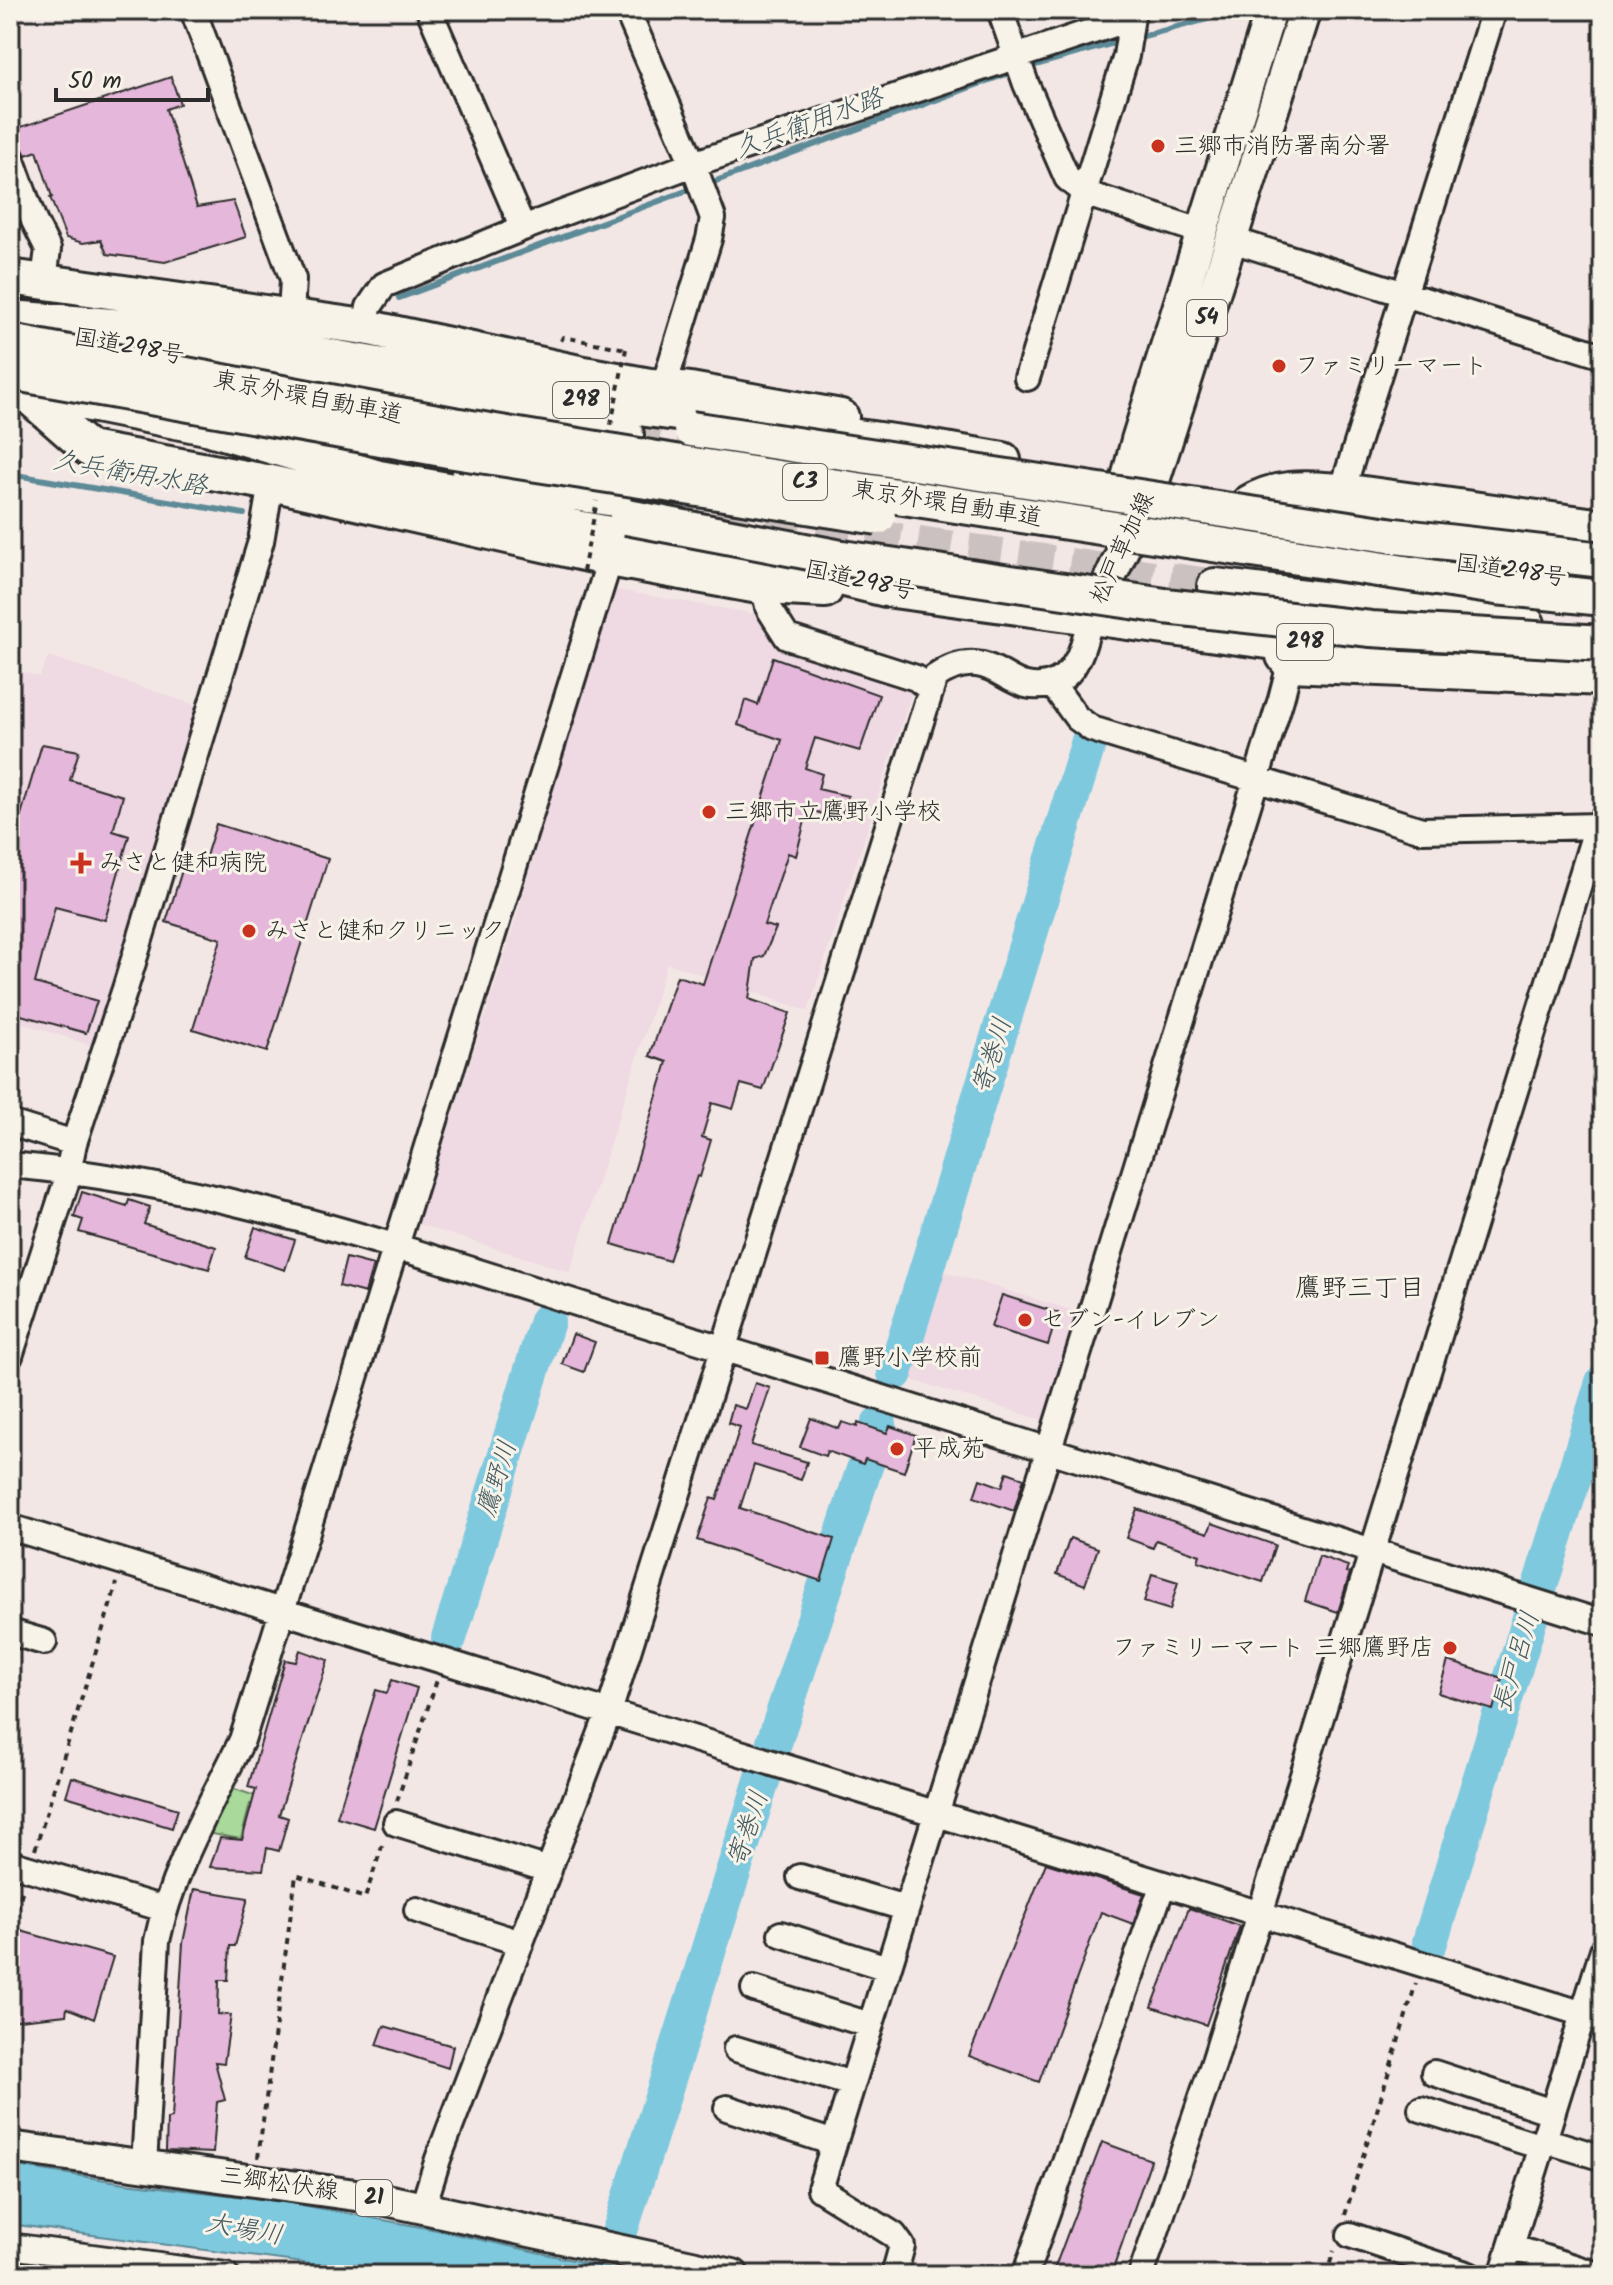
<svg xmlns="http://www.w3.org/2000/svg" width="1613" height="2285" font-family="Kalam,'Klee One',sans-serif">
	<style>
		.built { fill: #efd9e2 }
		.green { fill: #a9da9b; stroke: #6a8263; stroke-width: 2 }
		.water { fill: #7fc9df; stroke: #5d8a97; stroke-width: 2 }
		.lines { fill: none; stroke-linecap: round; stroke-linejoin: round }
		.stream { stroke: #5d8a97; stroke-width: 6 }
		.river { stroke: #7fc9df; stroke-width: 36 }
		.building { fill: #e5b7da; stroke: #2b2b2b; stroke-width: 2 }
		.highway-tunnel { stroke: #cbc1c0; stroke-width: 34; stroke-dasharray: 34 17; stroke-linecap: butt }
		.minor-casing { stroke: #2b2b2b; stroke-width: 30 }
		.major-casing { stroke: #2b2b2b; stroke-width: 36 }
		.highway-casing { stroke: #2b2b2b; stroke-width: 40 }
		.path { stroke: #2b2b2b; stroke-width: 4; stroke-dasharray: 6 6; stroke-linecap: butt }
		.minor { stroke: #f7f3e8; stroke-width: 24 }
		.major { stroke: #f7f3e8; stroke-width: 30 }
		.highway { stroke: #f7f3e8; stroke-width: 34 }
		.highway-bridge-casing { stroke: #2b2b2b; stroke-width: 40; stroke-linecap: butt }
		.path-bridge { stroke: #2b2b2b; stroke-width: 4; stroke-dasharray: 6 6; stroke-linecap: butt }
		.highway-bridge { stroke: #f7f3e8; stroke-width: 34 }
		.poi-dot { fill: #c8321e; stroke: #f7f3e8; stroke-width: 3 }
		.labels { text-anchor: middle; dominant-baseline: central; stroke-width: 6; stroke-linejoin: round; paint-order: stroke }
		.shield { fill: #f7f3e8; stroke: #686764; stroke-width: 2 }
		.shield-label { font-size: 22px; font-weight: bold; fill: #2b2b2b }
		.poi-label { font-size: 24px; fill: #2b2b2b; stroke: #f7f3e8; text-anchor: start }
		.street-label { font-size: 24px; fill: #2b2b2b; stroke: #f7f3e8 }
		.water-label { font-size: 26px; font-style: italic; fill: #445a61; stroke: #f7f3e8 }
		.neighbourhood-label { font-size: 26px; fill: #2b2b2b; stroke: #f7f3e8 }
	</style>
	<rect width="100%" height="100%" fill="#f3e7e5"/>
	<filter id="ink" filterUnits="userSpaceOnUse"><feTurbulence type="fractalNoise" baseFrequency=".0125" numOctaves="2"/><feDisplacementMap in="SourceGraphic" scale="16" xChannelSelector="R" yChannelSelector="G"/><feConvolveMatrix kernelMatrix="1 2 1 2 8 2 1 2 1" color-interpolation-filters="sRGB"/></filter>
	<g filter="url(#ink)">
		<!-- built -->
		<path class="built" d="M611 589 761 615 775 643 913 689 808 1011 667 963 570 1272 418 1224 511 936Z
			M49 656 201 707 95 1047 10 1019V668L39 677Z
			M939 1270 1078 1312 1043 1420 905 1378Z"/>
		<!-- green -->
		<path class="green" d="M223 1785 264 1799 263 1807 250 1804 241 1839 201 1832Z"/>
		<!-- water -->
		<path class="water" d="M10 2165 125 2183 286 2202 437 2230 640 2275H393L10 2224Z"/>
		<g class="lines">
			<!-- stream -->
			<path class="stream" d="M1136 38 1241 10
				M1028 67 1121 41
				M705 185 1017 70
				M399 298 694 188
				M10 474 244 514"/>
			<!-- river -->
			<path class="river" d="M895 1373 1090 738
				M449 1638 547 1321
				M1430 1942 1603 1382
				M619 2234 778 1730 879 1424"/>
		</g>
		<!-- building -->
		<path class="building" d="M171 77 180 104 166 109 197 207 233 201 246 237 165 262 107 254 101 240 83 243 66 238 50 197H52L37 151 26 155 12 130Z
			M773 657 879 695 860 751 815 738 805 768 822 774 818 789 848 796 840 820 808 809 796 856 788 853 764 925 776 928 764 956 755 959 749 999 790 1013 763 1090 741 1084 733 1109 712 1103 702 1137 711 1140 700 1177 697 1176 669 1261 612 1244 667 1062 650 1056 677 976 703 984 782 740 738 725 745 700 758 705Z
			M42 744 79 751 70 780 123 796 113 831 129 836 105 920 55 907 35 983 97 1001 86 1033 10 1012V811L21 815Z
			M216 824 328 859 267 1052 193 1029 221 939 166 922 183 867 201 872Z
			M82 1192 127 1206 129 1200 150 1207 144 1224 216 1247 209 1269 79 1232 83 1220 74 1217Z
			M255 1227 295 1240 285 1270 245 1257Z
			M346 1258 373 1265 365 1293 339 1286Z
			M1002 1295 1058 1313 1048 1345 991 1327Z
			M573 1334 595 1342 584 1372 562 1364Z
			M755 1383 770 1388 751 1445 807 1462 801 1480 754 1465 740 1508 834 1539 821 1581 697 1540 711 1498 717 1500 740 1427 728 1423 733 1405 746 1409Z
			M811 1418 839 1429 842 1422 857 1427 858 1423 887 1433 890 1426 916 1435 904 1472 865 1459 863 1464 827 1451 825 1456 800 1447Z
			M1007 1472 1024 1478 1014 1511 974 1497 980 1479 1002 1487Z
			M1137 1509 1208 1533 1212 1523 1275 1545 1263 1582 1198 1561 1200 1555 1156 1540 1153 1548 1126 1538Z
			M1070 1538 1098 1548 1085 1585 1057 1574Z
			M1319 1556 1348 1566 1346 1572 1350 1573 1338 1612 1305 1601Z
			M1152 1574 1178 1582 1170 1610 1144 1602Z
			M300 1650 328 1660 279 1815 288 1818 279 1851 267 1848 263 1870 210 1867 220 1838 242 1840 256 1789 248 1787 285 1660 296 1662Z
			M1448 1661 1502 1678 1493 1710 1438 1693Z
			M392 1680 417 1688 374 1828 337 1817 376 1690 387 1693Z
			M72 1777 178 1809 172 1828 66 1796Z
			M1046 1863 1144 1894 1133 1924 1101 1912 1039 2082 969 2056Z
			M194 1889 248 1898 235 1946H230L228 1980H219L218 2014 231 2015 224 2063 215 2062 225 2100 217 2102 213 2153 166 2151 167 2119 172 2118 183 1943Z
			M1189 1908 1240 1926 1206 2025 1152 2007Z
			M21 1931 113 1957 94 2019 67 2008 66 2015 10 2021V1969Z
			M384 2026 453 2046 448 2068 377 2045Z
			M1102 2142 1151 2160 1111 2275H1052Z"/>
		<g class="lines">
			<!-- highway-tunnel -->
			<path class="highway-tunnel" d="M626 435 728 451
				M828 467 1104 511
				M615 499 1215 586"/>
			<!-- minor casing -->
			<g class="minor-casing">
				<path id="minor" d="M193 10 293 279 291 315
					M429 10 523 228
					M627 10 693 164 713 218 709 239 664 386
					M1000 10 1026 84 1067 178 1084 193 1203 232
					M10 155 34 221 48 249 44 280
					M1232 240 1603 356
					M365 327 369 307 384 285 523 228 693 164 1132 18
					M1027 378 1126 56 1133 10
					M1342 491 1494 10
					M764 587 768 607 787 637 916 678 930 689
					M1053 685 1077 718 1092 729 1422 830 1600 826 1603 818
					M10 1123 74 1143
					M10 1165C229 1184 438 1261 647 1325 966 1423 1284 1524 1603 1623
					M10 1356 66 1183 74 1143 125 989 261 541 271 483
					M10 1527 1603 2020
					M10 1632 44 1642
					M396 1823 549 1870
					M10 1863 164 1909
					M800 1877 905 1908
					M417 1910 521 1943
					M781 1934 887 1968
					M754 1989 870 2025
					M736 2049 852 2084
					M1434 2073 1552 2112
					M727 2108 834 2143
					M1421 2109 1542 2147
					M1544 2140 1603 2158
					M144 2165 157 1941C172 1870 210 1806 242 1740L610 559
					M423 2207 438 2159 609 1712 935 677C949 667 964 661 982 665 997 668 1011 682 1026 685 1048 690 1068 679 1077 660 1084 648 1086 632 1091 619
					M1350 2235 1469 2275
					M10 2246 226 2275
					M1511 2247 1598 2275
					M894 2275 902 2246 894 2235 820 2189 1281 699 1290 664
					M1025 2275 1163 1884
					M1141 2275 1214 2062 1260 1914 1597 826
					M1502 2275 1603 1950"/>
			</g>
			<!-- major casing -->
			<g class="major-casing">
				<path id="major" d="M1117 516 1137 440 1271 10
					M1092 617 1152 487 1305 10
					M10 2147 377 2198 733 2275"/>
			</g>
			<!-- highway casing -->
			<g class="highway-casing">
				<path id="highway" d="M10 277 365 327 584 374 650 386 690 390 841 417
					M10 318 188 332 585 401 730 420
					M129 347 626 435
					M23 391 89 449 271 483 610 559 764 587 825 590
					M25 391 236 433
					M213 429 379 478 464 493 571 527 799 568 886 589 1275 642 1385 643
					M806 430 916 445 1003 460
					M469 477 615 499
					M1249 503C1279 485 1308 489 1342 491L1603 527
					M1343 513 1397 519 1523 573
					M1360 550 1478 567
					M1215 586 1527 624
					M1284 656 1290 664 1603 678"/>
			</g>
			<!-- path -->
			<path class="path" d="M561 341 563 337 626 349
				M397 1801 437 1680
				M35 1850 117 1583
				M10 1932 23 1889
				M258 2158 296 1875 365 1898 384 1840
				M1345 2215 1416 1983
				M1326 2275 1334 2251"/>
			<!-- minor -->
			<use href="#minor" class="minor"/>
			<!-- major -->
			<use href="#major" class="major"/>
			<!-- highway -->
			<use href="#highway" class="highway"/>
			<!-- highway-bridge casing -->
			<g class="highway-bridge-casing">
				<path id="highway-bridge" d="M10 342 453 425 693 465 1496 587 1603 598
					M10 372 448 450 878 517
					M691 429 1395 536 1603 560
					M627 517 836 557 1165 606 1371 629 1603 643"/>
			</g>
			<!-- path-bridge -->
			<path class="path-bridge" d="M611 425 626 349
				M583 572 597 501"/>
			<!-- highway-bridge -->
			<use href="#highway-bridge" class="highway-bridge"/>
		</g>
	</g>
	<!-- markers -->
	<g class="poi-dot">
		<circle cx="1158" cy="146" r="8"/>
		<circle cx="1279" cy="366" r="8"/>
		<circle cx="709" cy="812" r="8"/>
		<path d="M77 851h8v8h8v8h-8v8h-8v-8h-8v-8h8z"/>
		<circle cx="249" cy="931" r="8"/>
		<circle cx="1025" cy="1320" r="8"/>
		<rect x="814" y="1350" width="16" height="16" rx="4"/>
		<circle cx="897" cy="1449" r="8"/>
		<circle cx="1450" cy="1648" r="8"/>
	</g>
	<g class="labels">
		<!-- shield labels -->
		<g class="shield">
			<rect x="1187" y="300" width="40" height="36" rx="6"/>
			<rect x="553" y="382" width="56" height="36" rx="6"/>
			<rect x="783" y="464" width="44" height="36" rx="6"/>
			<rect x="1277" y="624" width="56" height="36" rx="6"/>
			<rect x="356" y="2180" width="36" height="36" rx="6"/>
		</g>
		<g class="shield-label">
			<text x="1207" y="318">54</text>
			<text x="581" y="400">298</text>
			<text x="805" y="482">C3</text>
			<text x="1305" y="642">298</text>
			<text x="374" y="2198">21</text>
		</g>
		<!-- poi labels -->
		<g class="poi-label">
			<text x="1174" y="146">三郷市消防署南分署</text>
			<text x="1295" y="366">ファミリーマート</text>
			<text x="725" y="812">三郷市立鷹野小学校</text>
			<text x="99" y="863">みさと健和病院</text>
			<text x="265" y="931">みさと健和クリニック</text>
			<text x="1041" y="1320">セブン-イレブン</text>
			<text x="838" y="1358">鷹野小学校前</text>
			<text x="913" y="1449">平成苑</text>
			<text x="1434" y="1648" text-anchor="end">ファミリーマート 三郷鷹野店</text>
		</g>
		<!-- street labels -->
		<g class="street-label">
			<text transform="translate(129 347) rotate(10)">国道298号</text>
			<text transform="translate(308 398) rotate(11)">東京外環自動車道</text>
			<text transform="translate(947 504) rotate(9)">東京外環自動車道</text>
			<text transform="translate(1123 548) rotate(-65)">松戸草加線</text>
			<text transform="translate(1511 571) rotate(8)">国道298号</text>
			<text transform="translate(860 581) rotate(12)">国道298号</text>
			<text transform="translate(279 2184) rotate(8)">三郷松伏線</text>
		</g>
		<!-- water labels -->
		<g class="water-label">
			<text transform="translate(809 124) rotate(-20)">久兵衛用水路</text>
			<text transform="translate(130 474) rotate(10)">久兵衛用水路</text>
			<text transform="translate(993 1056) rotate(-73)">寄巻川</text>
			<text transform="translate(498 1479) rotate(-73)">鷹野川</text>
			<text transform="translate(1517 1662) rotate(-73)">長戸呂川</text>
			<text transform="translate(749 1829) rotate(-72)">寄巻川</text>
			<text transform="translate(244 2230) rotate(10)">大場川</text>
		</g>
		<!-- neighbourhood labels -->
		<g class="neighbourhood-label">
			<text x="1360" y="1289">鷹野三丁目</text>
		</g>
	</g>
	<!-- margin -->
	<rect width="1613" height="2285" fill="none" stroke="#f7f3e8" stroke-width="40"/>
	<rect x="20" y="20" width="1573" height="2245" fill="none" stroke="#2b2b2b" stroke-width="3" filter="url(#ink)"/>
	<!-- scale -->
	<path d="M56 88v12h152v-12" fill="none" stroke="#2b2b2b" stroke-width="4"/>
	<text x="68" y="88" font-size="24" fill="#2b2b2b" stroke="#f7f3e8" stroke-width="6" paint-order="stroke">50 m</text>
</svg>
